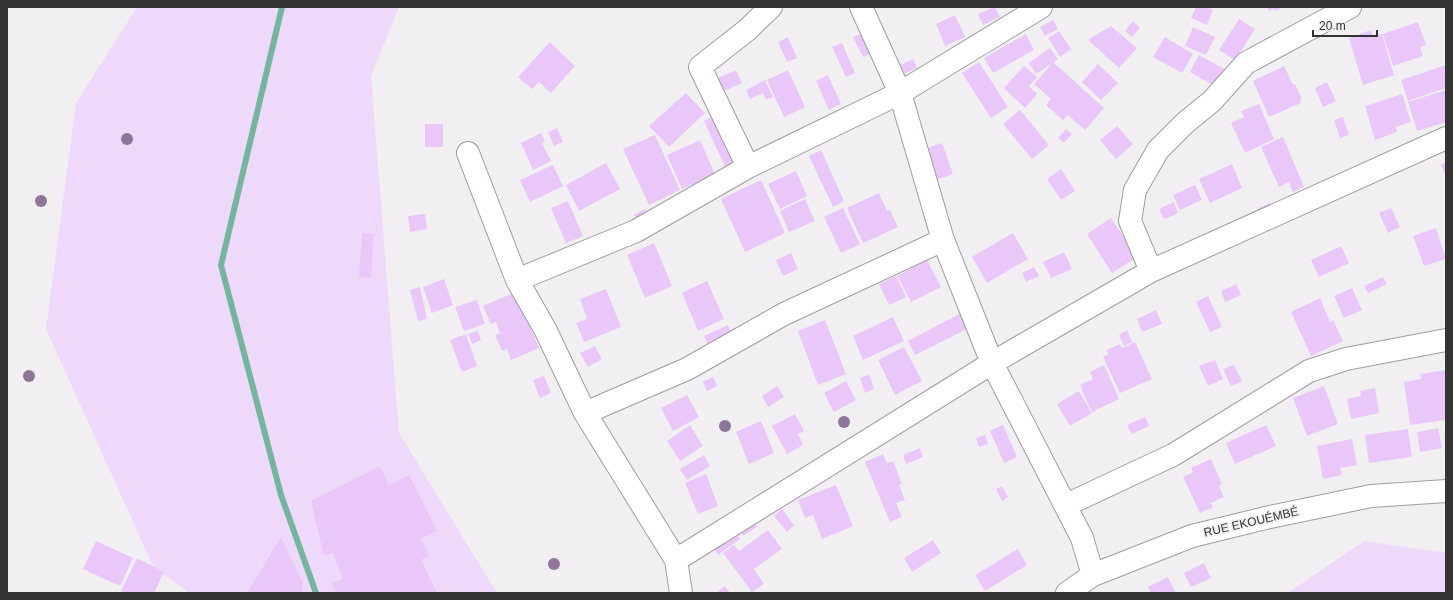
<svg xmlns="http://www.w3.org/2000/svg" width="1453" height="600" font-family="Helvetica,sans-serif">
	<style>
		.green { fill: #efd9fa }
		.lines { fill: none; stroke-linecap: round; stroke-linejoin: round }
		.stream { stroke: #75b59f; stroke-width: 6 }
		.building { fill: #e9c8f9 }
		.street-casing { stroke: #9f9da0; stroke-width: 24 }
		.street { stroke: #fff; stroke-width: 22 }
		.tree { fill: #8d7697 }
		.labels { text-anchor: middle; dominant-baseline: central; stroke-width: 3.5; stroke-linejoin: round; paint-order: stroke }
		.street-label { font-size: 12px; fill: #353435; stroke: #f1eff2 }
	</style>
	<rect width="100%" height="100%" fill="#f1eff2"/>
	<!-- green -->
	<path class="green" d="M137 7H399L371 76 399 433 497 593H189L153 566 46 329 76 103Z
		M1364 541 1446 553V593H1288Z"/>
	<g class="lines">
		<!-- stream -->
		<path class="stream" d="M282 7 221 265 281 495 316 593"/>
	</g>
	<!-- building -->
	<path class="building" d="M995 7 1000 17 983 25 978 14Z
		M1196 7H1206L1213 10 1207 25 1191 18Z
		M1267 7H1284L1275 11 1274 9 1269 11Z
		M955 15 965 37 945 46 936 24Z
		M1239 19 1255 29 1235 60 1219 50Z
		M1053 20 1058 29 1045 36 1040 27Z
		M1133 21 1140 28 1132 37 1125 31Z
		M1418 22 1426 45 1420 47 1423 56 1393 66 1383 34Z
		M1111 26 1137 48 1119 68 1088 40Z
		M1193 27 1215 37 1206 55 1185 46Z
		M1371 30 1373 37 1382 34 1394 75 1363 85 1349 38Z
		M1059 31 1071 49 1060 57 1048 38Z
		M866 32 875 52 863 57 853 37Z
		M1026 34 1034 50 993 73 984 58Z
		M788 37 797 58 787 62 778 42Z
		M1165 37 1193 54 1182 73 1153 57Z
		M550 42 575 66 551 93 539 82 532 89 518 77Z
		M842 43 855 73 846 77 832 47Z
		M1050 48 1058 59 1036 74 1029 63Z
		M1199 55 1224 69 1214 86 1190 72Z
		M913 59 917 68 899 76 895 68Z
		M979 62 1008 107 991 118 962 73Z
		M1053 62 1104 108 1085 130 1068 115 1063 120 1046 105 1051 99 1034 84Z
		M1098 64 1118 83 1101 100 1082 82Z
		M1446 65V88L1408 101 1401 80Z
		M1024 66 1037 77 1029 86 1037 94 1025 108 1004 88Z
		M1284 66 1293 85 1295 84 1302 99 1300 100 1301 103 1269 117 1253 81Z
		M736 70 742 83 722 92 716 79Z
		M788 70 805 107 784 117 767 80Z
		M828 75 841 104 829 110 816 81Z
		M765 80 773 97 766 100 763 93 750 99 746 90Z
		M1327 82 1336 101 1323 107 1315 88Z
		M1446 90V122L1417 131 1408 102Z
		M686 93 705 113 669 147 649 126Z
		M1402 94 1411 122 1396 127 1397 132 1375 140 1365 106Z
		M1259 104 1274 139 1245 153 1231 123 1244 117 1241 111Z
		M1020 110 1049 145 1032 159 1003 124Z
		M717 114 739 163 726 169 704 121Z
		M1343 117 1349 135 1340 138 1334 120Z
		M425 124H443V147H425Z
		M1117 126 1133 144 1116 159 1100 140Z
		M557 128 563 142 554 146 548 132Z
		M1066 129 1072 134 1064 143 1058 138Z
		M541 133 545 141 542 143 551 161 533 170 521 143Z
		M655 135 680 190 649 205 623 149Z
		M1283 137 1304 187 1293 192 1289 182 1279 187 1261 147Z
		M700 140 715 174 682 189 667 155Z
		M942 143 953 174 930 182 919 151Z
		M821 150 844 201 833 207 809 156Z
		M1446 162V176L1441 165Z
		M606 163 620 189 579 211 566 185Z
		M1232 164 1242 188 1210 203 1199 179Z
		M553 165 563 186 530 202 520 180Z
		M1061 169 1075 191 1061 200 1047 179Z
		M796 171 807 196 780 209 768 184Z
		M761 180 785 233 745 252 721 199Z
		M1195 185 1202 200 1180 210 1173 195Z
		M879 193 887 211 890 210 898 227 863 243 847 208Z
		M805 199 815 221 789 232 780 211Z
		M568 201 583 236 566 243 551 208Z
		M1174 202 1178 213 1164 219 1159 209Z
		M1270 203 1275 213 1262 219 1257 209Z
		M843 208 860 244 841 253 824 217Z
		M1391 208 1400 227 1388 233 1379 213Z
		M645 209 649 217 639 223 634 215Z
		M425 214 427 229 410 232 408 216Z
		M1111 218 1137 257 1112 273 1087 234Z
		M1436 228 1446 259 1424 266 1413 236Z
		M362 233 374 234 371 278 359 277Z
		M1013 233 1028 259 987 283 972 257Z
		M654 243 672 286 645 298 627 255Z
		M1341 246 1349 263 1319 277 1311 260Z
		M1064 252 1072 269 1051 278 1043 262Z
		M791 253 798 269 783 276 776 260Z
		M927 260 941 287 911 302 897 276Z
		M1034 267 1039 276 1026 282 1022 273Z
		M896 276 906 297 889 305 879 284Z
		M1383 277 1387 284 1368 293 1364 286Z
		M444 279 453 305 432 313 423 287Z
		M707 281 724 319 698 331 682 293Z
		M1236 284 1241 295 1225 302 1221 291Z
		M420 287 427 319 418 321 410 290Z
		M1352 288 1362 310 1344 318 1334 296Z
		M606 289 621 327 584 342 576 323 587 319 580 299Z
		M516 292 539 348 511 360 507 349 502 351 495 335 500 333 496 322 491 324 483 306Z
		M1208 296 1222 327 1210 332 1196 302Z
		M1320 298 1330 322 1333 320 1343 341 1311 356 1291 312Z
		M477 300 485 324 464 331 455 307Z
		M1156 310 1162 324 1142 332 1137 319Z
		M963 312 971 327 915 355 908 341Z
		M893 317 904 341 863 360 853 336Z
		M825 320 846 374 818 385 798 331Z
		M728 325 734 338 710 349 704 336Z
		M1127 330 1132 342 1124 346 1119 335Z
		M478 331 481 340 472 344 468 334Z
		M466 334 477 366 462 372 450 340Z
		M1135 342 1152 379 1120 393 1103 357 1108 354 1107 350 1120 344 1122 348Z
		M595 346 602 359 588 367 580 353Z
		M904 347 922 381 895 395 878 360Z
		M1215 360 1223 379 1208 386 1199 366Z
		M1104 365 1119 399 1092 412 1080 385 1093 379 1090 372Z
		M1234 365 1242 381 1231 386 1223 369Z
		M1446 370V420L1410 425 1404 382 1421 379 1420 374Z
		M869 374 874 389 865 393 860 378Z
		M544 376 551 393 540 398 533 380Z
		M713 377 717 386 707 391 703 382Z
		M846 381 856 400 834 412 824 393Z
		M777 386 784 397 768 407 762 396Z
		M1324 386 1338 424 1307 436 1293 398Z
		M1375 388 1379 413 1351 419 1347 399 1361 396 1360 391Z
		M1079 391 1092 413 1070 426 1057 404Z
		M687 395 699 417 673 431 661 408Z
		M795 414 804 431 798 434 803 445 787 454 772 426Z
		M1145 417 1149 426 1132 434 1127 425Z
		M761 421 774 453 749 464 736 432Z
		M690 425 703 446 680 461 667 441Z
		M1003 425 1017 457 1004 463 990 431Z
		M1266 425 1276 446 1235 464 1226 443Z
		M1438 428 1442 448 1420 452 1417 432Z
		M1408 429 1412 457 1369 463 1365 435Z
		M985 435 988 444 979 447 976 438Z
		M1352 439 1357 465 1340 468 1342 475 1323 479 1317 446Z
		M920 448 923 457 906 464 903 455Z
		M883 454 887 463 893 461 902 484 899 485 905 500 896 503 902 517 890 522 865 462Z
		M704 455 710 466 687 480 680 469Z
		M1211 459 1222 484 1219 486 1224 497 1211 503 1213 507 1200 513 1183 477 1193 472 1191 468Z
		M380 466 389 485 409 475 437 531 421 539 429 556 421 560 437 593H336L332 583 343 579 333 553 324 556 311 501Z
		M706 474 718 506 698 514 685 483Z
		M836 485 853 526 822 539 813 515 805 518 798 500Z
		M1002 486 1008 497 1002 501 996 489Z
		M782 509 794 525 787 532 774 516Z
		M750 517 757 527 743 536 737 526Z
		M734 530 740 539 718 555 712 546Z
		M768 530 782 549 754 569 764 584 752 592 723 553 734 545 739 551Z
		M281 537 303 583 301 593H247Z
		M933 540 941 553 912 572 904 558Z
		M96 541 133 558 120 586 83 569Z
		M1018 549 1027 565 985 591 975 575Z
		M137 558 164 572 154 593H126L121 591Z
		M1204 563 1211 578 1191 587 1184 573Z
		M1168 577 1176 593H1151L1148 587Z
		M725 586 730 593H720L718 591Z"/>
	<g class="lines">
		<!-- street casing -->
		<g class="street-casing">
			<path id="street" d="M861 7 900 93 943 240 992 363 1082 538 1093 575
				M468 153 517 280 545 329 585 413 676 560 681 593
				M748 167 700 67 747 30 771 7
				M1151 271 1130 221 1135 190 1158 150 1185 123 1212 101 1246 63 1350 7
				M517 280 636 231 748 167 900 93 1041 7
				M585 413 687 369 784 314 943 240
				M1066 505 1173 455 1309 371 1346 359 1446 340
				M676 560 992 363 1151 271 1446 138
				M1067 593 1093 575 1192 536 1270 517 1371 496 1446 491"/>
		</g>
		<!-- street -->
		<use href="#street" class="street"/>
	</g>
	<!-- trees -->
	<g class="tree">
		<circle cx="127" cy="139" r="6"/>
		<circle cx="41" cy="201" r="6"/>
		<circle cx="29" cy="376" r="6"/>
		<circle cx="844" cy="422" r="6"/>
		<circle cx="725" cy="426" r="6"/>
		<circle cx="554" cy="564" r="6"/>
	</g>
	<g class="labels">
		<!-- street labels -->
		<g class="street-label">
			<text transform="translate(1251 522) rotate(-13)">RUE EKOUÉMBÉ</text>
		</g>
	</g>
	<!-- border -->
	<rect width="1453" height="600" fill="none" stroke="#353435" stroke-width="16"/>
	<!-- scale -->
	<path d="M1313 30v6h64v-6" fill="none" stroke="#353435" stroke-width="2"/>
	<text x="1319" y="30" font-size="12" fill="#353435" stroke="#f1eff2" stroke-width="3" paint-order="stroke">20 m</text>
</svg>
